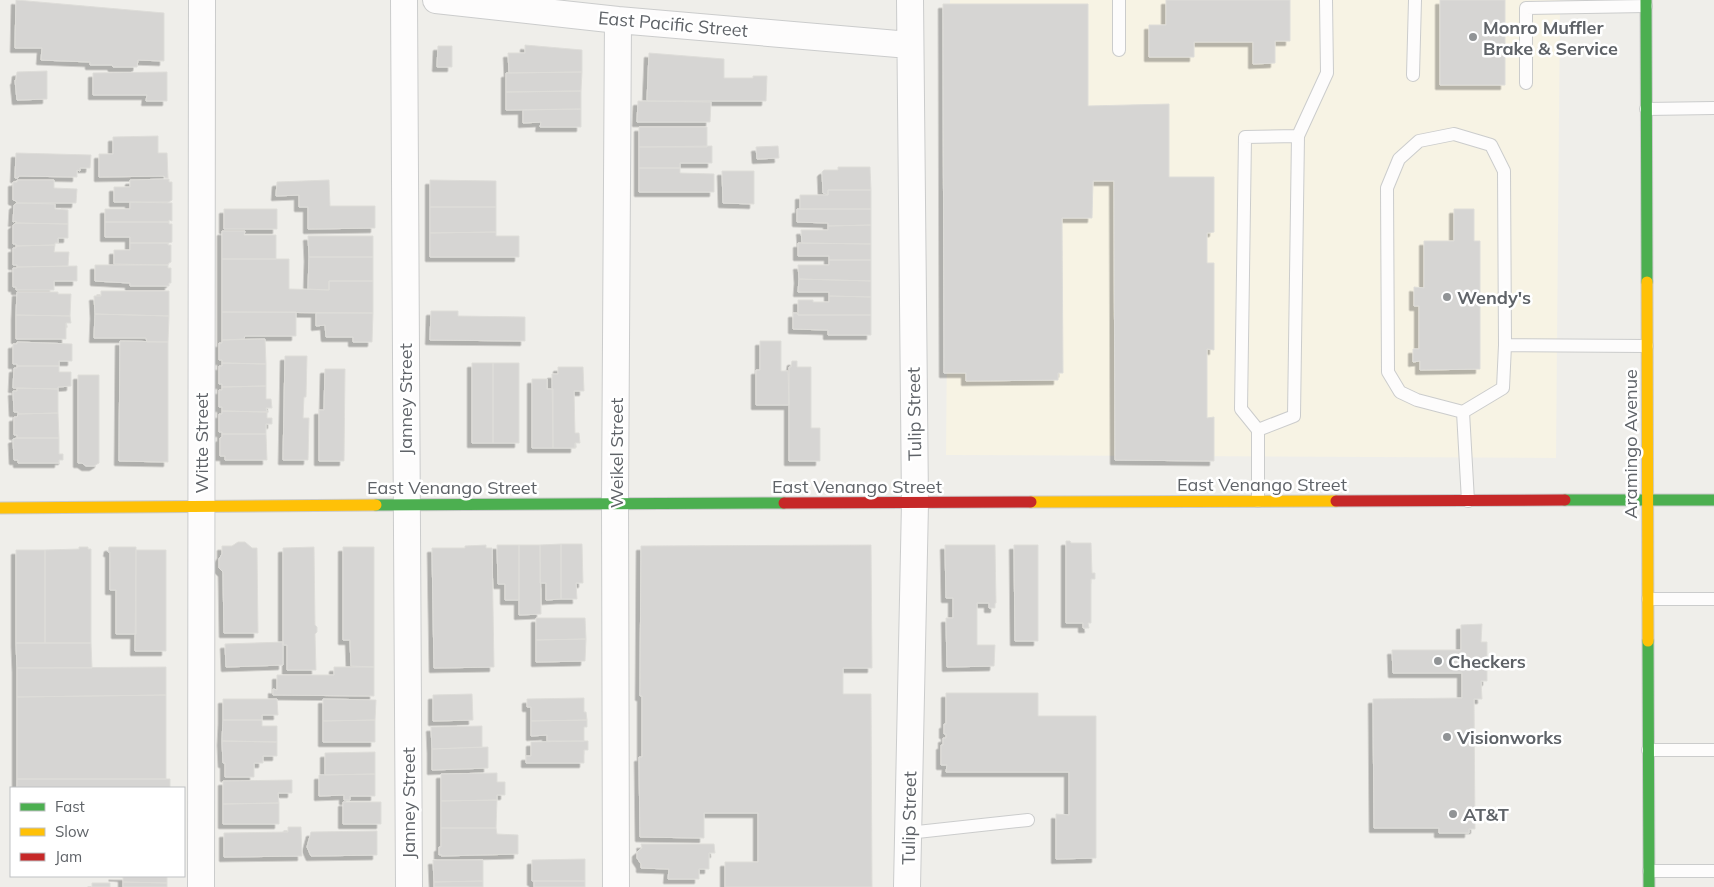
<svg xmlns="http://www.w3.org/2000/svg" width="1714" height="887" font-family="Mulish,sans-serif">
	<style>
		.commercial { fill: #f7f3e4 }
		.building { fill: #d6d5d3; stroke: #deddd9; filter: url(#shadow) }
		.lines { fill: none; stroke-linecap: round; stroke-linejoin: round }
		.lane-casing { stroke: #cbcccc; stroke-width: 14 }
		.street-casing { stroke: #cbcccc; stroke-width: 28 }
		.fast-casing { stroke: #cacacb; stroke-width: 13 }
		.slow-casing { stroke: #cacacb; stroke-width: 13 }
		.jam-casing { stroke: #cacacb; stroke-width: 13 }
		.lane { stroke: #fdfcfc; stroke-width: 12 }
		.street { stroke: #fdfcfc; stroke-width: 26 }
		.fast { stroke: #4caf50; stroke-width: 11 }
		.slow { stroke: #ffc107; stroke-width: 11 }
		.jam { stroke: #c62828; stroke-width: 11 }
		.poi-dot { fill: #919496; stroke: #fff; stroke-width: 2 }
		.labels { text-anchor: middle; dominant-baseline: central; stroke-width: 5; stroke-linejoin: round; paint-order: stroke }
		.street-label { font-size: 18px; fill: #5f6368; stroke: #fff }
		.poi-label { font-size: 18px; font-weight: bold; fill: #5f6368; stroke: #fff; text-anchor: start }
	</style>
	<defs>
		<filter id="shadow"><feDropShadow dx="-4.5" dy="4.5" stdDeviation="0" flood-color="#0004"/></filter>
	</defs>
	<rect width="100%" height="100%" fill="#efeeea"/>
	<!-- commercial -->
	<path class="commercial" d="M950 0H1560L1556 458 946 455Z"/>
	<!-- building -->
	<path class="building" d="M16 0 164 13V61L138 60 137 67H113L112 65H90V62L41 60 42 48H15Z
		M1166 0H1290V41H1275V63L1253 64V42H1194V57H1149V25H1166Z
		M1440 0H1505V85H1440Z
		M943 4H1088V106L1169 104V177H1214V232L1207 233V263H1214V350L1207 349V418L1214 417V461L1115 460 1114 181H1093L1092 218H1062L1063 373H1058V380L966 381V373H944Z
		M525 45 582 50V72L509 73 508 53H525Z
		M438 46H452V67H437Z
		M649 53 724 59V78H753V76H767L766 101H647Z
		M47 71V99L17 100 15 80H16L17 72Z
		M167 72V101H146L147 95H93V73Z
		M582 72 581 91 506 92V73Z
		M581 91V109L506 110V92Z
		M638 101 711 102 710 122H637Z
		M581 109V127H540L541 122 523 123V110Z
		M639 127H707V147H639Z
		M158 136V153H167L168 178H165L164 176 99 177V154H113V137Z
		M712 146V163H680V168H639V147Z
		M778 146 779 158 757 159 756 147Z
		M16 153 91 155 90 168H80V171L77 170V177L19 176 18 178H15Z
		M838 167H870L871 190H828V195L823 193 822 172 824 170H838Z
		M639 168H680V173L714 174V192H639Z
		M722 171H754V204L723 203Z
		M169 179V182H172V200L169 202H114V187H130V180Z
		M17 180H54V188L77 189 76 203H17L16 201 13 200V182H17Z
		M329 180 330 206H375V228L308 229V207H299V195L276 196 277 182Z
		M430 180 496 181V207H430Z
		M828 190H871V209H800V195H828Z
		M130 202 172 203V221L169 220V222H105V209H130Z
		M17 203 55 204V209L68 210V224L16 223V221L13 222 14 205Z
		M430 207H496V232L430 233Z
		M224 209H277V229H224Z
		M797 209H871V225L828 226V223L797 222Z
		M1454 209H1474V241H1480V369L1420 370V361L1413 362V349H1419V306H1414V287L1424 288V241H1454Z
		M105 222H169V224H172V242L168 243H130V237H105Z
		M16 223 68 224V238H58V243H55V245L16 246V244H13V225Z
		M871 225V244L802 243 801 230H828V226Z
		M222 231H245L244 235H276V259H222Z
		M496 232V236H519V257H430V233Z
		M308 236H373V257H309Z
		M130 243H168V245H171V262L169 263 168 265 114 264V250H130Z
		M798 243 871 244V260H829V256H798Z
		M55 245 54 252H69L68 266 17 267V265H13V248H16V246Z
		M309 257H373V281H329V290L308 289Z
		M222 259H289V289L329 290V281H373V313L222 312Z
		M829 260H871V281L799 279 798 265H829Z
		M95 265H168V268H171V283H169V286H130V283L95 281Z
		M77 266V281H54V290H16V287H13V268H17V267Z
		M799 279 871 281V297L829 296V292H798Z
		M101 291H169V316L95 314 94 296H101Z
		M17 292H58V294H71L70 316 16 315Z
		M829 296 871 297V315H798V300H813V302H829Z
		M431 311H458V316L525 317V341L430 340Z
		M222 312H296V336H245L244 339 222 340Z
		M316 313H373L372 342H353V337H326L325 325 316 326Z
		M793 313H797L798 315H871V335H828V330L793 329Z
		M95 314 169 316 168 342H147L146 338H94Z
		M16 315 70 316 71 323H66V339H16Z
		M265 339 266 364 222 363V360H219V343H222V340Z
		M120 341 168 342V462L119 461Z
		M760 341H781V371H788L789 405H756V370H760Z
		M17 342 72 344V361H59V366H17V364H13V344H17Z
		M285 356H307L306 397H304L303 418H309L308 460H283Z
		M792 361H797V367H811V428H820V461H789V367H791Z
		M222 363 266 364V386L222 387V384H219V366H222Z
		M472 363H493V443H472Z
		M493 363H519V443H493Z
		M17 366H59V372H71V386L58 387V389L13 388 14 368H17Z
		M558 367H583L584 391H574L575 433H579L580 443H575V448H553L552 374H558Z
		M325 369H345L344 461H319V410H324Z
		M78 375H99V463L94 466H86L82 463H78Z
		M532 379H547V389H553V448H532Z
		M266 386V399H271L272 408H266L267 412 222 411V407H219V390H222V387Z
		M17 388 58 389V413L18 414V412H14L13 391H17Z
		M222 411 267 412V418H272V424H266V434H222V432H219V414H222Z
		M58 413 59 438H17V435H14V417H17L18 414Z
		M222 434H266L267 460H225V456H220V438L222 437Z
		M17 438H59V454H63V460H59V463H18V460H14L13 439Z
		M1066 541H1070L1071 543H1091L1092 573H1095V579H1091V623H1088L1089 628H1083V623H1066Z
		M238 542H245L252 548H257L258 633H224L223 572 219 568V559L222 554V546H232Z
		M561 544H582L583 583H576L577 599H561Z
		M561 544V599L546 600V583H540V545Z
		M486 545V548H492L494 667 434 668 432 548H465V546Z
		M497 545H519V600H505V584H498Z
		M519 545H540L541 614 519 615Z
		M871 545 872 668H843V694H871L872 887H725V862H758V813H704V838L640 837 639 757H642V696H640L641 546Z
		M945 545H995L996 603H995V608H989V603H977V645H995L994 666 947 667 946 618H953V598H946Z
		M1014 545H1038V641H1015Z
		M79 547H88V549H91V643H45V550L79 549Z
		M109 547H136V634H116V590H110V552H108Z
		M314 547 315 625 317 627V632L315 634 316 670H287V645H283V548Z
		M343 547H374V667L351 666 350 640H343Z
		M16 550H45V643H16Z
		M136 550H166V651H135Z
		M536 618H585L586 639 536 640Z
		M1482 624 1481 642H1487V681H1481L1482 699H1474L1475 829H1469V833H1439V828H1374L1373 699 1462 698V673H1393L1392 650H1461V625Z
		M586 639 585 661 536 662V640Z
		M283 642V665L226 667 225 644Z
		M16 643H91L92 668H17Z
		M166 667V695L17 697V668Z
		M334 667H374V696L273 695V689L277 690V675H334Z
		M946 693H1038V716H1096V858L1056 859V814L1069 815V772H946L947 765H941V745H943V738H946V734H944V724H946Z
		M472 694 473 720 433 721V695Z
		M166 695V779H17V697Z
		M584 698V712H586L587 720 531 721V707H527V699Z
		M223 699H277L278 715H262V720H223Z
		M323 699 376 700 375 720 323 721Z
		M223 720H262V726H277V742L222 741Z
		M375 720V742H323V721Z
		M587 720V727H584V741H547V735L531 736V721Z
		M482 726V747L432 749 431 727Z
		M222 741 277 742V756H263V763H254V777H225V763H223Z
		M584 741H588V750H584V763H526V756H531V742Z
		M488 747V768L432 770V749Z
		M375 752V774L325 775V753Z
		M497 773V782H505V795H497V800L441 801V774Z
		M375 774V796H350V800H344V795L319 796V775Z
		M17 779H170V788H17Z
		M292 780V793H278L279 803 223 804V781Z
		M497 800 496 828H441V801Z
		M343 802H381V824H343Z
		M279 803V824H223V804Z
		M288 827H301L302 856 224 857V833L288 832Z
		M441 828H496L497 834 518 835V854L441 856V854L439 855V847H441Z
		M377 831V855L311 856 307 847 311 832Z
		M641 844H714L715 853H709V869H699V879H668L669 869 641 868V864L637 858V852L642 848Z
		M585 859V881H532V860Z
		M433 860H483V881L434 882Z
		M113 876H167V883L123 882V877Z
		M483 881V887H434V882Z
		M534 881H585V887H534Z
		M123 882 167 883V887H123Z
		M92 883H110V887H92Z"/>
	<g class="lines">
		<!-- lane casing -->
		<g class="lane-casing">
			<path id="lane" d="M1119 50V0
				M1413 75 1415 0
				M1526 83V8L1646 6
				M1646 109 1714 108
				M1298 136 1327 73 1326 0
				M1463 412 1417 400 1400 392 1388 372 1387 188 1399 159 1419 141 1454 134 1491 145 1504 171 1505 345
				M1258 501V430L1294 416 1298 136 1245 137 1241 409 1258 430
				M1468 501 1463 412 1503 388 1505 345 1647 346
				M1648 599H1714
				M1648 750H1714
				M908 833 1028 820
				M1649 871H1714"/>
		</g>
		<!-- street casing -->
		<g class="street-casing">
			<path id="street" d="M404 0 409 887
				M436 0 618 20 909 45
				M201 887 202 0
				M616 887 615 503 618 20
				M907 887 915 503 910 0"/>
		</g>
		<!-- fast casing -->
		<g class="fast-casing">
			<path id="fast" d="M1646 0 1647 282
				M1565 500H1714
				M376 505 784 503
				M1648 641 1649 887"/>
		</g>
		<!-- slow casing -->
		<g class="slow-casing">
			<path id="slow" d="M1647 282 1648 641
				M1031 502 1336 501
				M0 508 376 505"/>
		</g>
		<!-- jam casing -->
		<g class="jam-casing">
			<path id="jam" d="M1336 501 1565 500
				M784 503 1031 502"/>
		</g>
		<!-- lane -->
		<use href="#lane" class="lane"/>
		<!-- street -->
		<use href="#street" class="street"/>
		<!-- fast -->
		<use href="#fast" class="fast"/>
		<!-- slow -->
		<use href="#slow" class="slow"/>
		<!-- jam -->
		<use href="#jam" class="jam"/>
	</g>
	<!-- markers -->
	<g class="poi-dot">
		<circle cx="1473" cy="37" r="5"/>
		<circle cx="1447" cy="297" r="5"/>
		<circle cx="1438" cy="661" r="5"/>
		<circle cx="1447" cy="737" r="5"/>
		<circle cx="1453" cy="814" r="5"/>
	</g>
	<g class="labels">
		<!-- street labels -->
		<g class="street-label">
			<text transform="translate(673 24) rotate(5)">East Pacific Street</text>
			<text transform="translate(405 399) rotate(-90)">Janney Street</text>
			<text transform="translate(914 414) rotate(-91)">Tulip Street</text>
			<text transform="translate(201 443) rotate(-90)">Witte Street</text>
			<text transform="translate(1630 444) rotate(-90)">Aramingo Avenue</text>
			<text transform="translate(616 453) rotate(-90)">Weikel Street</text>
			<text x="1262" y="484">East Venango Street</text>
			<text x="857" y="486">East Venango Street</text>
			<text x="452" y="487">East Venango Street</text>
			<text transform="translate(408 803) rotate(-90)">Janney Street</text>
			<text transform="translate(909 818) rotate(-89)">Tulip Street</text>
		</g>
		<!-- poi labels -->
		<g class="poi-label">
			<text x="1483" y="27">Monro Muffler<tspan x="1483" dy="21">Brake &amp; Service</tspan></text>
			<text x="1457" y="297">Wendy's</text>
			<text x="1448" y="661">Checkers</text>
			<text x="1457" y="737">Visionworks</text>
			<text x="1463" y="814">AT&amp;T</text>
		</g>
	</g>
	<!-- legend -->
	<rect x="10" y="787" width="175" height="90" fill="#ffffff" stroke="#bfc1c3"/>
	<rect x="20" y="803" width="25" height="8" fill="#4caf50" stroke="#bfc1c3"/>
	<text x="55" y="812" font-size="15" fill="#5f6368">Fast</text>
	<rect x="20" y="828" width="25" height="8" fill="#ffc107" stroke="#bfc1c3"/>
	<text x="55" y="837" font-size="15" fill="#5f6368">Slow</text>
	<rect x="20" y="853" width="25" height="8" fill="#c62828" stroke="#bfc1c3"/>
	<text x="55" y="862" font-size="15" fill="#5f6368">Jam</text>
</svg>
